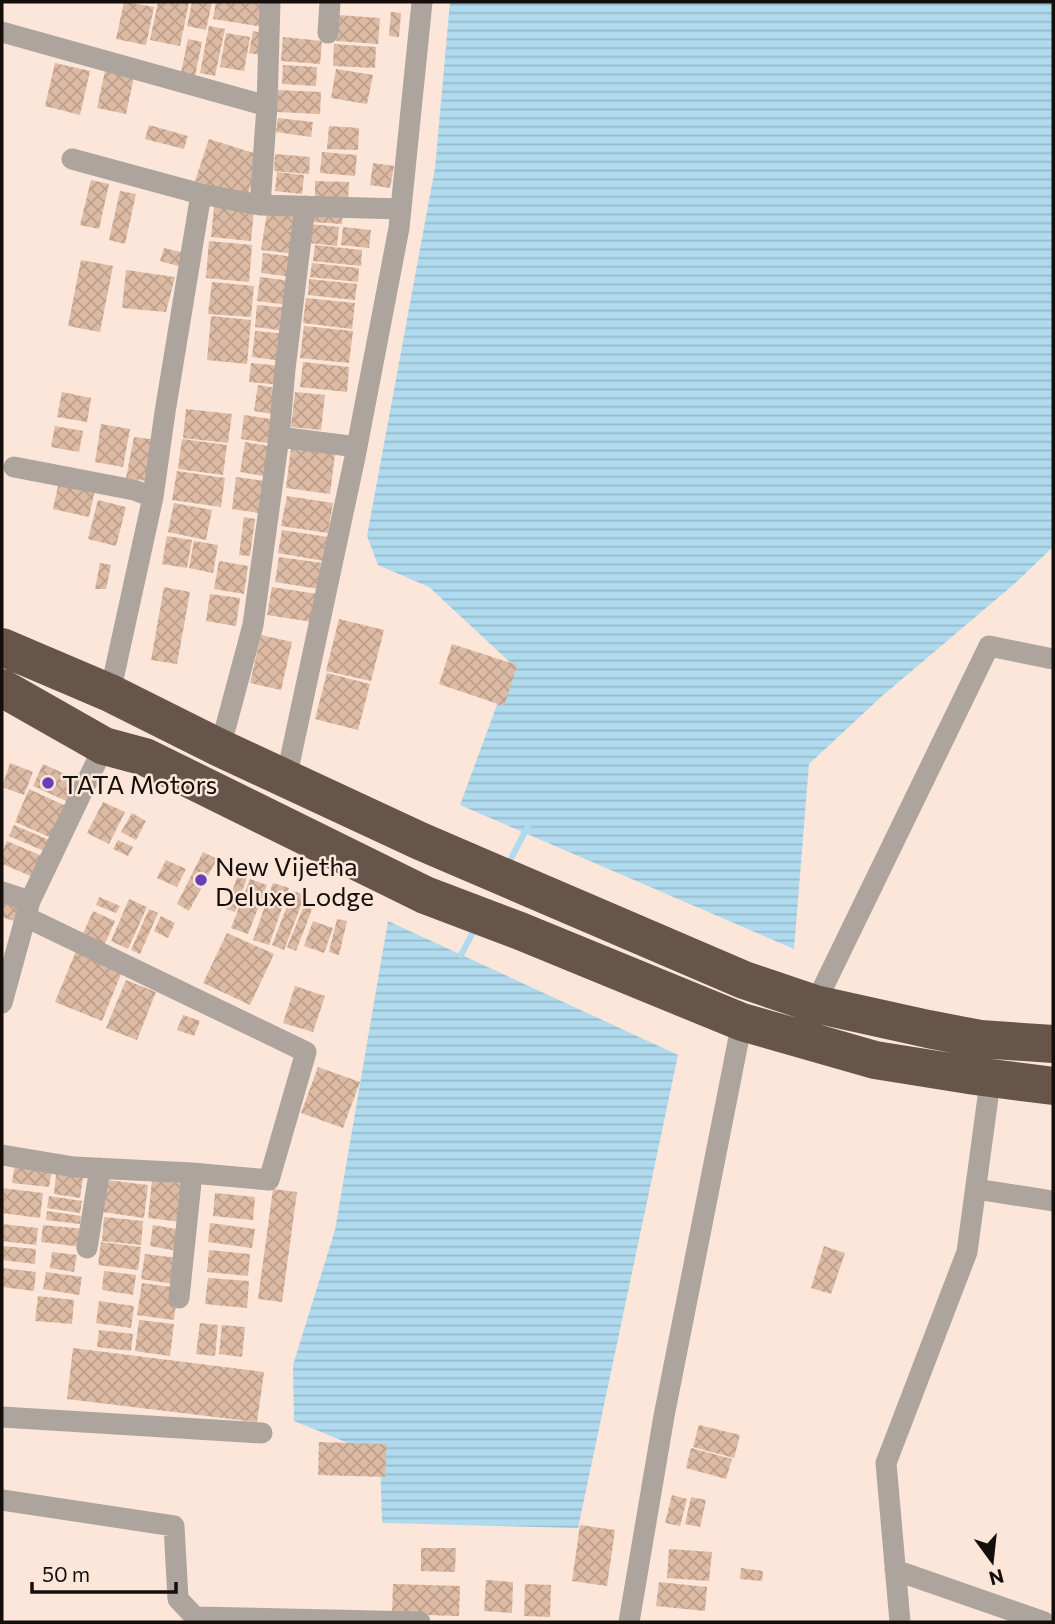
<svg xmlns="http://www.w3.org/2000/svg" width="1055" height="1624" font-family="Commissioner,sans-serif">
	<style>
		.water { fill: url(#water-rules) }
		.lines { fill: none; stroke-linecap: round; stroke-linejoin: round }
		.stream { stroke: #b0daed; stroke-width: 6 }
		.building { fill: url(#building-cross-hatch) }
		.street { stroke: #ada49e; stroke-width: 21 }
		.highway { stroke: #67554a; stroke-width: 38 }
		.poi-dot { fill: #6740b8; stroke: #fbe6d9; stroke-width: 2.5 }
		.labels { text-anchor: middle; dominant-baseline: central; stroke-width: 5; stroke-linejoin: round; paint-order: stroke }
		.poi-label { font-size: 26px; fill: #150e0a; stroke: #fbe6d9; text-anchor: start }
	</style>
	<defs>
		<pattern id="water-rules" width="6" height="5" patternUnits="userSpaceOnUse" patternTransform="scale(1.75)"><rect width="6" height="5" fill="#b0daed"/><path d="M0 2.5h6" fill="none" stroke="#96baca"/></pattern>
		<pattern id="building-cross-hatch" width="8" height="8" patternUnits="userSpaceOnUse" patternTransform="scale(1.75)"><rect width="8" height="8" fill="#ddbaa3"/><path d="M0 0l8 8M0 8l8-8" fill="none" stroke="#bd9f8b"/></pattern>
	</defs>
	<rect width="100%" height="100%" fill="#fbe6d9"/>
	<!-- water -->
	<path class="water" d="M450 2H1053V547L1013 585 881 697 809 764 794 949 460 805 512 664 429 587 378 565 367 536 435 168Z
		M388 921 678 1055 578 1528 382 1523 380 1456 294 1421 293 1365 335 1230Z"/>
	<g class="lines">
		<!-- stream -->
		<path class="stream" d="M507 866 528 826
			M461 955 475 928"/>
	</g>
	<!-- building -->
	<path class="building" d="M124 2 154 7 146 45 116 39Z
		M158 2H189L180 46 150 40Z
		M192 2H212L206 30 187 26Z
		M216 2H258L268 3 264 27 213 19Z
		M391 12 401 13 399 37 389 36Z
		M338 15 380 18 378 44 336 41Z
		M209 26 225 29 215 76 200 73Z
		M253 31 274 35 270 57 249 53Z
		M226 33 250 37 244 71 220 67Z
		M283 37 322 41 320 64 281 61Z
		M188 39 202 42 195 76 181 73Z
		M334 44 376 47 375 68 333 66Z
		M55 63 90 71 80 115 45 106Z
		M283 65 317 67 316 86 282 84Z
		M336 69 373 75 367 104 331 98Z
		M105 71 134 77 126 114 97 108Z
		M278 90 321 92 320 114 277 112Z
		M278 118 313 122 311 137 276 132Z
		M149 125 188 136 184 149 145 139Z
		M329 126 359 128 358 150 327 149Z
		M209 139 260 155 247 197 195 181Z
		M322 152 357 155 355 176 320 173Z
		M275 154 310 157 309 174 274 171Z
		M373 163 394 166 390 188 370 185Z
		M277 172 304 175 302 194 275 191Z
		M91 180 109 184 99 229 80 225Z
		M315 181 349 182 348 201 315 200Z
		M120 191 136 194 125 244 109 240Z
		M268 206 300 210 298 232 286 231 299 233 296 254 261 250Z
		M214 207 254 211 251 241 211 237Z
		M313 208 343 210 342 224 312 222Z
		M311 224 339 227 337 246 309 243Z
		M343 227 371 230 369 248 341 245Z
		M209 241 252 245 249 282 206 278Z
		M315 245 362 250 361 266 313 261Z
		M164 248 185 253 182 267 160 261Z
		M263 253 295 257 293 277 261 273Z
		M81 260 113 266 100 332 68 326Z
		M312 263 359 268 358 282 310 277Z
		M126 270 175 277 166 312 122 308Z
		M260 277 292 281 289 305 257 301Z
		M309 279 357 284 355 300 308 295Z
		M212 282 254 286 251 317 208 314Z
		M306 298 355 303 352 329 303 323Z
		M257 305 288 308 286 331 255 327Z
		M211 316 251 320 247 364 207 360Z
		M304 326 353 331 349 363 300 358Z
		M255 331 286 334 283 361 252 357Z
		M303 362 349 367 347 392 300 387Z
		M251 363 283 366 281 385 249 382Z
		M258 385 288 390 284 416 254 411Z
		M62 392 91 398 87 422 57 417Z
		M295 392 325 395 321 430 291 427Z
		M186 409 232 414 228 443 183 438Z
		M244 415 277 420 274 444 241 439Z
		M101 424 130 429 123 467 95 462Z
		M55 426 83 431 79 452 51 447Z
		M134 437 157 440 153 482 126 478Z
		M182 439 227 445 223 475 178 469Z
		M245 442 274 447 269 477 240 472Z
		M291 448 335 454 330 494 286 488Z
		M177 471 225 478 221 507 172 500Z
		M60 477 96 485 89 517 53 509Z
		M236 477 271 482 266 514 232 509Z
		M287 496 333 503 328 533 281 526Z
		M98 500 126 507 116 546 88 539Z
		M174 503 212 510 206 540 168 532Z
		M244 517 255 519 250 556 239 555Z
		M282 530 328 537 324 561 278 553Z
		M167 536 192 540 187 568 162 564Z
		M194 541 218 545 213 573 189 568Z
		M279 557 323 563 319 589 275 582Z
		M219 561 248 566 244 594 214 589Z
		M100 563 111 565 106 589H95Z
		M164 587 190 592 177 664 151 660Z
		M272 587 317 594 312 622 267 615Z
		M210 594 240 598 236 626 206 621Z
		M339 619 384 630 371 681 326 671Z
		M261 635 292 642 281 690 250 683Z
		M452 644 517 665 504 706 439 684Z
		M327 673 370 684 358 730 315 719Z
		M10 763 33 772 24 795 2 787Z
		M43 764 83 782 73 804 33 786Z
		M29 789 68 807 54 839 15 822Z
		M103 802 125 812 109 844 87 833Z
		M132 813 146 821 136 840 121 832Z
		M14 825 49 840 44 851 9 836Z
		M118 840 133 847 128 856 113 849Z
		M7 841 42 856 33 877 2 864V853Z
		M203 852 217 859 189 911 177 904Z
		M166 860 186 869 177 887 157 878Z
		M241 866 250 869 235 912 226 909Z
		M250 879 267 885 248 934 231 928Z
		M273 883 289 888 269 945 253 940Z
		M293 891 305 895 284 950 272 945Z
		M99 897 120 906 116 913 96 905Z
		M2 899 22 906 17 922 2 917Z
		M129 899 147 907 128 949 111 941Z
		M306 901 314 904 296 951 287 947Z
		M149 909 158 913 140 954 131 950Z
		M93 911 115 921 103 948 81 938Z
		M161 916 175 923 168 938 154 931Z
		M337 919 347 921 339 955 329 952Z
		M313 921 333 928 324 953 304 946Z
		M227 933 274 954 250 1005 203 983Z
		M76 951 123 969 102 1021 55 1002Z
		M126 980 156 992 137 1040 106 1028Z
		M295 986 325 996 313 1032 283 1023Z
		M183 1015 200 1021 194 1036 177 1030Z
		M318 1067 360 1082 343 1128 301 1113Z
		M15 1164 52 1169 49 1187 12 1183Z
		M56 1174 83 1178 80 1198 54 1194Z
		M107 1180 148 1185 144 1218 103 1212Z
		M152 1180 186 1184 182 1222 148 1218Z
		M2 1188 43 1193 40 1218 2 1213Z
		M273 1189 297 1192 282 1302 258 1299Z
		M215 1193 255 1197 253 1220 213 1216Z
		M49 1196 82 1201 80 1213 47 1208Z
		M47 1211 81 1216 80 1224 46 1220Z
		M104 1217 143 1221 141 1245 102 1241Z
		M210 1223 255 1229 252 1248 208 1242Z
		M2 1224 38 1228 36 1245 2 1241Z
		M43 1225 84 1229 82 1247 41 1242Z
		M153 1225 181 1230 177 1251 150 1246Z
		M101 1242 141 1247 138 1270 98 1265Z
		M2 1246 36 1249 35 1264 2 1260Z
		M824 1246 845 1253 831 1294 811 1288Z
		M209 1250 250 1254 248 1276 207 1272Z
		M52 1252 77 1255 74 1272 50 1268Z
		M145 1254 178 1258 174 1284 141 1279Z
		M2 1268 36 1272 34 1291 2 1287Z
		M104 1271 136 1275 133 1295 102 1290Z
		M46 1272 82 1277 79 1295 43 1289Z
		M208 1278 249 1281 247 1308 205 1304Z
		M142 1283 178 1288 174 1320 137 1315Z
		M38 1296 74 1300 72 1324 35 1321Z
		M99 1301 134 1306 131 1328 96 1323Z
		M139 1320 174 1324 170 1356 135 1351Z
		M200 1323 218 1325 215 1356 196 1354Z
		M222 1325 245 1327 242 1357 219 1354Z
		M99 1330 133 1334 131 1351 97 1347Z
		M73 1348 264 1372 257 1422 67 1399Z
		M699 1425 740 1435 734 1458 693 1447Z
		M319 1442 386 1444 385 1477 318 1475Z
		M691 1448 732 1459 726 1479 686 1468Z
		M672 1495 687 1499 680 1526 665 1523Z
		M691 1497 706 1500 700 1527 685 1524Z
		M580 1525 615 1530 607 1586 572 1581Z
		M421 1548H456L455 1572 421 1571Z
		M669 1549 712 1552 709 1581 667 1578Z
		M741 1568 763 1571 762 1581 740 1579Z
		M486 1580 513 1582 512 1613 484 1611Z
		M659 1582 707 1587 705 1611 656 1606Z
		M393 1584 460 1586 459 1616 392 1614Z
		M525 1584 551 1585 550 1617 524 1616Z"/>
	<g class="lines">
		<!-- street -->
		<path class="street" d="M2 32 267 106
			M328 33 330 2
			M72 159 201 194 260 205 401 209
			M260 205 267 106 270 2
			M279 437 285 369 305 206
			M14 467 134 490 153 497
			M110 693 153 497 165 412 201 194
			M220 748 253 625 279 437 357 447
			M286 779 355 457 399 228 422 2
			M2 892 30 901 2 1003
			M30 901 104 746
			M815 1004 989 646 1053 659
			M2 1155 74 1167 192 1173 269 1180 306 1052 26 917
			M976 1189 1053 1201
			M87 1248 100 1168
			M179 1298 192 1173
			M2 1417 262 1433
			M2 1500 174 1526 178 1599 195 1617 420 1622
			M895 1570 1044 1622
			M629 1622 664 1416 742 1022
			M900 1622 886 1463 967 1252 988 1097V1077"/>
		<!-- highway -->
		<path class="highway" d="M2 647 110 693 220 748 420 841 744 980 815 1004 928 1029 980 1039 1053 1044
			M2 688 104 746 145 757 425 895 520 931 742 1022 875 1060 975 1076 1053 1086"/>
	</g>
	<!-- markers -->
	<g class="poi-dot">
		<circle cx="48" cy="783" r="7"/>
		<circle cx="201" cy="880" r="7"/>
	</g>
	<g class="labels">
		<!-- poi labels -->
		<g class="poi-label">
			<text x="62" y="783">TATA Motors</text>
			<text x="215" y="865">New Vijetha<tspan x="215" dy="30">Deluxe Lodge</tspan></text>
		</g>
	</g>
	<!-- border -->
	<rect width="1055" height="1624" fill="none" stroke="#150e0a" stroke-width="7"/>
	<!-- north arrow -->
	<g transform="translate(992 1561) rotate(165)" stroke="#fbe6d9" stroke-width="5" paint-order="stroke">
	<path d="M0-5L12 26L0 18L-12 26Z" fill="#150e0a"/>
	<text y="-10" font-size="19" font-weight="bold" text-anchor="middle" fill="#150e0a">N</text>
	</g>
	<!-- scale -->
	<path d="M32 1582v10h144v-10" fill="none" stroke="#150e0a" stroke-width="3.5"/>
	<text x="42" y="1582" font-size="21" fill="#150e0a" stroke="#fbe6d9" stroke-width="5" paint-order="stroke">50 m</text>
</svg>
